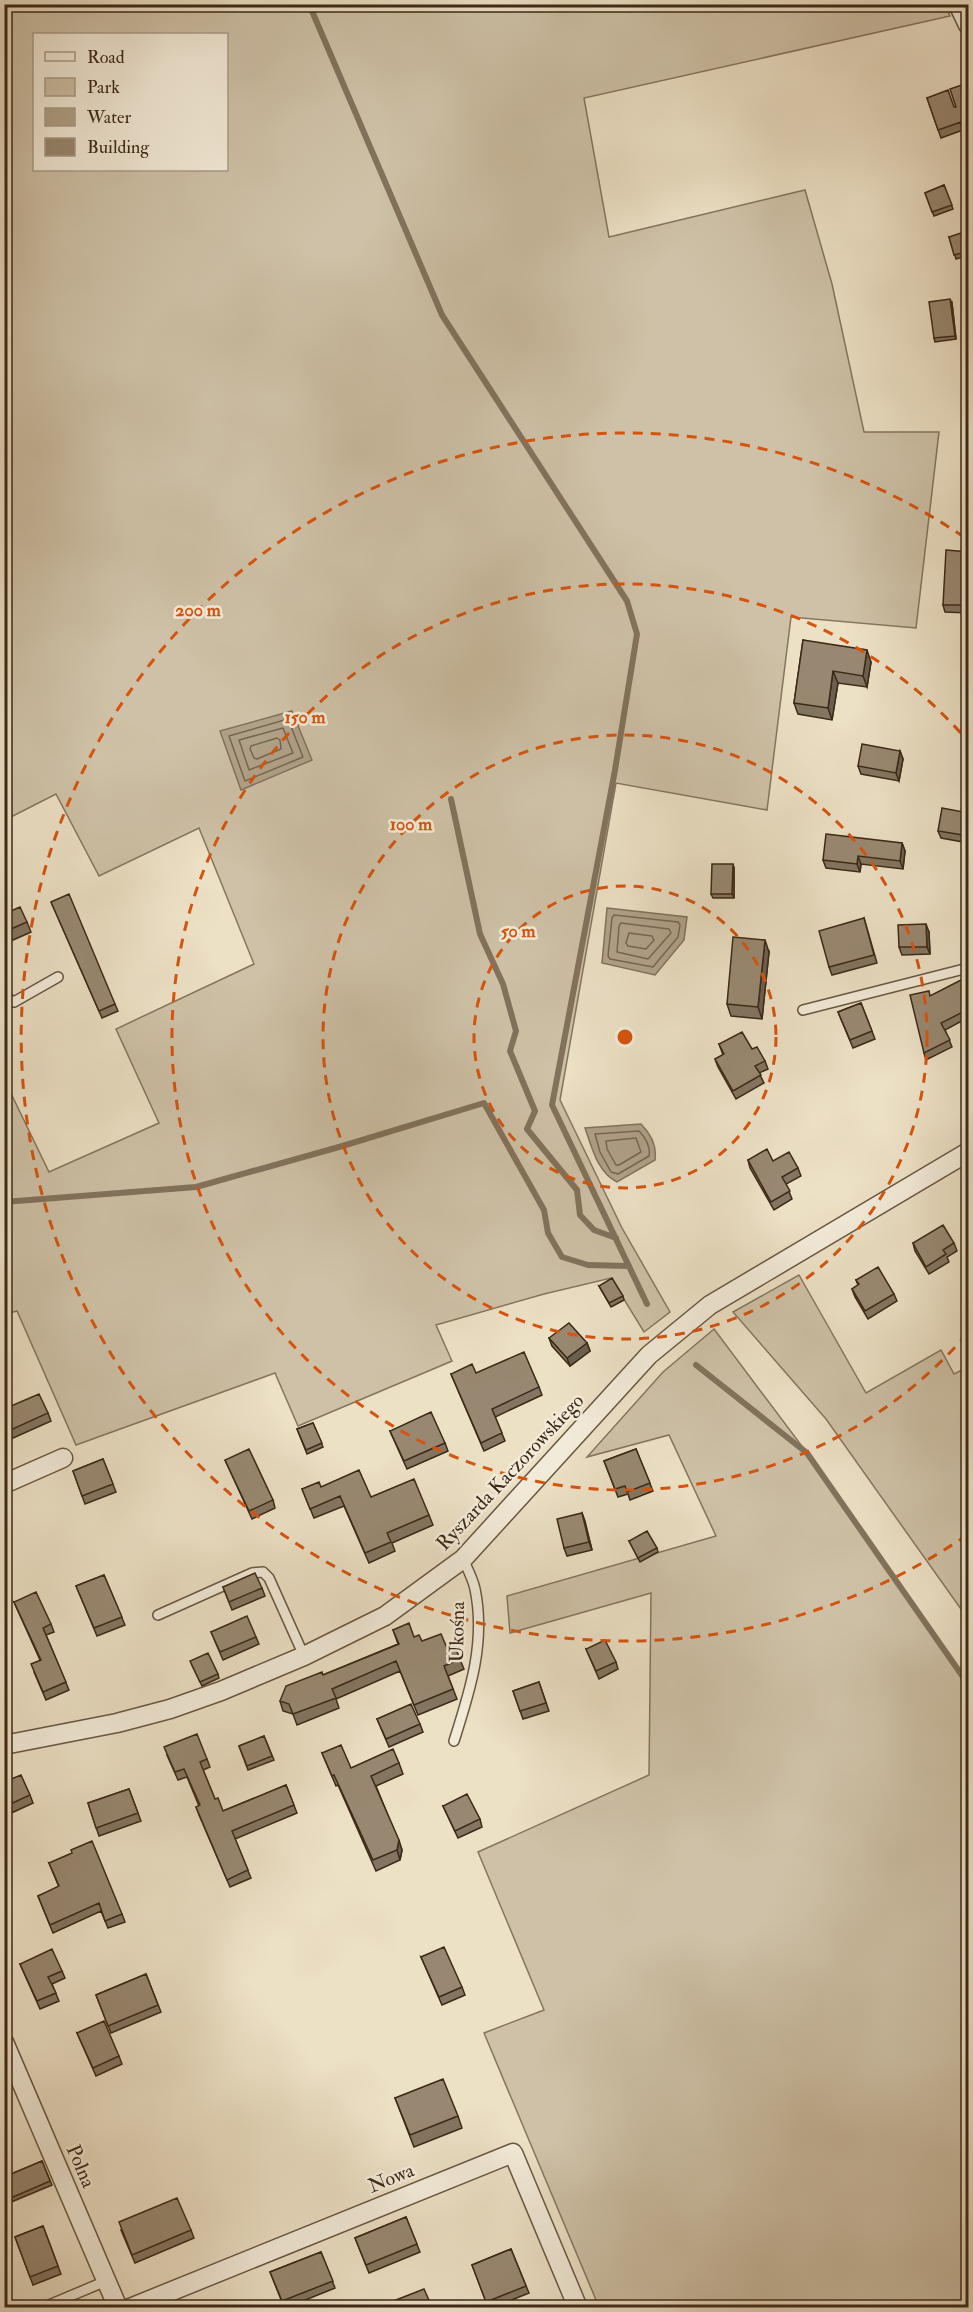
<svg xmlns="http://www.w3.org/2000/svg" width="973" height="2312" font-family="'IM FELL Double Pica',serif">
	<style>
		.green { fill: #cec1a7; stroke: #85755f; stroke-width: 1.5; fill-rule: evenodd }
		.water { fill: #b0a28a; stroke: #82725c; stroke-width: 1.5 }
		.lines { fill: none; stroke-linecap: round; stroke-linejoin: round }
		.shore { stroke: #766650; stroke-width: 1.5 }
		.stream { stroke: #82725c; stroke-width: 6 }
		.service-casing { stroke: #685742; stroke-width: 12 }
		.minor-casing { stroke: #685742; stroke-width: 21 }
		.service { stroke: #f3ebd9; stroke-width: 9 }
		.minor { stroke: #f3ebd9; stroke-width: 18 }
		.wall { fill: #837561; stroke: #3c2917; stroke-width: 1.5 }
		.shaded-wall { fill: #6a5f4f; stroke: #3c2917; stroke-width: 1.5 }
		.building { fill: #988871; stroke: #3c2917; stroke-width: 1.5 }
		.ring { fill: none; stroke: #d7540d; stroke-width: 3; stroke-dasharray: 10 8 }
		.labels { text-anchor: middle; dominant-baseline: central; stroke-width: 5; stroke-linejoin: round; paint-order: stroke }
		.street-label { font-size: 20px; fill: #3c2917; stroke: #f3ebd9 }
		.centre { fill: #d7540d; stroke: #f3ebd9; stroke-width: 3 }
		.ring-label { font-size: 18px; text-anchor: middle; font-weight: bold; fill: #d7540d; stroke: #f3ebd9; stroke-width: 5; stroke-linejoin: round; paint-order: stroke }
	</style>
	<rect width="100%" height="100%" fill="#ece0c5"/>
	<filter id="stains"><feTurbulence type="fractalNoise" baseFrequency=".00333" numOctaves="4"/><feColorMatrix values="0 0 0 0 .2 0 0 0 0 .09 0 0 0 0 .02 0 0 0 .5 -.17"/></filter>
	<radialGradient id="worn" r=".72"><stop offset=".6" stop-color="#630" stop-opacity="0"/><stop offset="1" stop-color="#630" stop-opacity=".3"/></radialGradient>
	<!-- green -->
	<path class="green" d="M5 5H945L950 16 584 98 609 237 805 190 832 284 864 432H939L916 628 791 617 767 810 616 783 560 1100 622 1228 670 1312 644 1332 611 1278 544 1294 436 1325 452 1361 298 1426 275 1373 76 1445 17 1311 5 1314 4 1079 49 1172 159 1123 116 1029 254 964 199 828 99 876 56 794 5 820ZM34 34H226V170H34Z
		M799 1275 866 1393 941 1350 954 1374 968 1367V1619L826 1419 733 1312Z
		M714 1329 807 1453 968 1684V2307H599L484 2033 544 2010 478 1852 649 1775 651 1593 510 1633 507 1596 716 1536 669 1435 587 1457 663 1372Z"/>
	<!-- water -->
	<path class="water" d="M292 711 312 760 241 790 220 731Z
		M607 908 687 917 684 940 655 975 602 963Z
		M641 1124C651 1134 657 1145 655 1160L617 1182C597 1172 592 1147 585 1128Z"/>
	<g class="lines">
		<!-- shore -->
		<path class="shore" d="M288 719 303 757 245 781 229 736Z
			M283 728 293 753 249 770 239 740Z
			M277 738 280 740 281 749 257 759 254 758 250 749 251 746Z
			M614 915 678 922 680 925 678 937 653 967 610 959 608 956 612 918Z
			M621 923 669 929 671 933 648 959 617 952 619 926Z
			M629 933 652 936 654 940 646 949 628 946 626 943Z
			M639 1131C645 1137 651 1147 649 1156L618 1174 611 1172 600 1152 595 1134Z
			M636 1138 641 1152 619 1165H616L607 1149 606 1141Z"/>
		<!-- stream -->
		<path class="stream" d="M309 4 442 315 627 601 637 634 615 770 552 1105 647 1304
			M451 799 480 934 503 984 516 1031 510 1051 535 1111 527 1129 577 1190 580 1215 594 1230 616 1238
			M4 1202 196 1187 339 1147 484 1103 544 1210 548 1233 562 1257 588 1265 629 1266
			M696 1365 807 1453 968 1684"/>
		<!-- service casing -->
		<g class="service-casing">
			<path id="service" d="M4 996 14 1002 58 977
				M803 1010 968 968
				M158 1615 252 1573 263 1572 269 1578 304 1656
				M454 1741C470 1691 486 1642 475 1589 473 1579 467 1568 463 1559
				M42 2308 106 2281"/>
		</g>
		<!-- minor casing -->
		<g class="minor-casing">
			<path id="minor" d="M958 4 968 25
				M4 1484 63 1458
				M4 1745 117 1723 170 1709 221 1691 304 1656 385 1616 463 1559 649 1355 710 1305 968 1152
				M4 2042 118 2308
				M130 2308 513 2153 578 2308"/>
		</g>
		<!-- service -->
		<use href="#service" class="service"/>
		<!-- minor -->
		<use href="#minor" class="minor"/>
	</g>
	<!-- wall -->
	<path class="wall" d="M927 98 954 107H956L963 130 941 138Z
		M944 185 953 209 934 216 925 193Z
		M949 237 969 247V255L956 259Z
		M952 303 956 339 935 342 934 338Z
		M969 552V613L945 612 943 605Z
		M803 640 871 662 867 687 838 683 832 720 798 714 794 703Z
		M900 751 903 759 899 781 861 774 858 766Z
		M969 813V843L941 838 938 831Z
		M902 843 905 851 903 869 861 864 860 872 826 868 823 860Z
		M734 868V898H713L711 894Z
		M51 902 115 1004 118 1011 102 1018Z
		M4 914 27 922 31 932 4 944Z
		M864 918 877 963 832 975 829 967Z
		M929 932 930 954 902 955 899 947Z
		M769 952 762 1019 731 1016 727 1004Z
		M969 976V1017L945 1030 952 1047 926 1060 924 1053 931 996Z
		M861 1003 875 1039 853 1048 838 1012Z
		M719 1044 752 1049 765 1061 768 1069 759 1073 764 1083 736 1099 718 1067 715 1059 723 1055Z
		M748 1160 773 1161 798 1168 801 1176 786 1184 792 1199 774 1210 750 1168Z
		M913 1243H954L957 1251 947 1257 949 1262 929 1274 915 1251Z
		M856 1280 894 1294 897 1301 868 1319 855 1297 852 1289 858 1285Z
		M599 1286 623 1296 624 1300 611 1307Z
		M549 1338 587 1343 590 1351 570 1366 552 1346Z
		M476 1373 539 1387 542 1395 495 1417 505 1441 484 1451 451 1374Z
		M4 1409 48 1413 51 1421 4 1442Z
		M313 1423 323 1447 307 1454 297 1429Z
		M390 1431 445 1443 448 1451 407 1469Z
		M636 1449 653 1491 630 1500 628 1494 618 1497 604 1461Z
		M103 1459 116 1492 85 1504 73 1471Z
		M225 1460 273 1500 275 1508 252 1519Z
		M321 1487 371 1497 429 1515 433 1525 392 1543 395 1551 369 1563 344 1506 314 1518 302 1489Z
		M582 1513 592 1550 567 1556 564 1548Z
		M629 1541 657 1548 658 1552 640 1562Z
		M104 1575 125 1625 97 1636 76 1586Z
		M223 1587 262 1588 265 1596 232 1610Z
		M14 1602 51 1624 54 1632 46 1635 69 1690 46 1700 34 1672 40 1660Z
		M393 1630 414 1637 422 1641 447 1648 454 1645 464 1669 448 1676 457 1699 418 1715 400 1671 336 1699 339 1708 297 1725 293 1714 283 1711 280 1701 323 1675 398 1644Z
		M211 1632 256 1637 259 1644 223 1660Z
		M586 1649 616 1662 618 1669 599 1679Z
		M192 1665 218 1674 219 1678 202 1686Z
		M539 1682 549 1711 523 1719 513 1691Z
		M377 1719 420 1724 423 1732 389 1747Z
		M264 1736 274 1760 248 1770 239 1746Z
		M322 1753 351 1768 399 1763 403 1774 376 1786 402 1850 400 1860 376 1871 338 1785 336 1786Z
		M167 1755 207 1759 210 1767 203 1770 215 1799 223 1811 286 1785 297 1813 235 1839 251 1878 230 1887 199 1815 196 1807 199 1806 187 1777 178 1780Z
		M4 1782 30 1795 33 1803 5 1816 4 1814Z
		M129 1789 141 1821 99 1836 88 1803Z
		M443 1806 480 1819 482 1827 458 1838Z
		M49 1863 122 1914 125 1922 108 1928 101 1911 53 1933 38 1896 59 1887Z
		M4 1923 11 1940 4 1943Z
		M421 1957 462 1987 465 1995 442 2005Z
		M20 1964 62 1971 65 1978 52 1984 59 2001 40 2009Z
		M146 1974 161 2012 111 2033 96 1995Z
		M77 2033 119 2056 122 2064 96 2076Z
		M395 2098 458 2116 462 2128 414 2147Z
		M42 2161 52 2185 4 2205V2177Z
		M406 2217 420 2252 369 2273 355 2238Z
		M43 2226 61 2274 33 2285 15 2237Z
		M121 2230H191L194 2238 135 2263Z
		M511 2249 529 2293 494 2307H488L472 2265Z
		M321 2252 335 2288 288 2307H284L270 2272Z"/>
	<!-- shaded-wall -->
	<path class="shaded-wall" d="M950 299 952 303 956 339 955 336Z
		M867 650 871 662 867 687 863 676Z
		M833 671 838 683 832 720 828 708Z
		M900 751 903 759 899 781 896 773Z
		M902 843 905 851 903 869 900 861Z
		M858 856 861 864 860 872 857 864Z
		M733 864 734 868V898L732 894Z
		M926 924 929 932 930 954 927 947Z
		M765 940 769 952 762 1019 758 1007Z
		M587 1343 590 1351 570 1366 567 1358Z
		M582 1513 585 1521 592 1550 589 1542Z
		M399 1840 402 1850 400 1860 397 1850Z"/>
	<!-- building -->
	<path class="building" d="M962 85 969 102V147L961 122 938 130 927 98 948 90 954 107H956L950 89Z
		M944 185 952 205 932 212 925 193Z
		M964 232 969 251 954 255 949 237Z
		M950 299 955 336 934 338 929 302Z
		M946 550 969 552V605H943Z
		M803 640 867 650 863 676 833 671 828 708 794 703Z
		M862 744 900 751 896 773 858 766Z
		M942 808 969 813V836L938 831Z
		M826 834 902 843 900 861 858 856 857 864 823 860Z
		M712 864H733L732 894H711Z
		M69 894 115 1004 99 1011 51 902Z
		M20 907 27 922 4 932V914Z
		M864 918 874 955 829 967 819 931Z
		M926 924 927 947H899L898 925Z
		M733 937 765 940 758 1007 727 1004Z
		M969 976V1009L941 1023 950 1040 924 1053 910 995 929 991 930 996Z
		M861 1003 872 1031 850 1040 838 1012Z
		M742 1032 752 1049 757 1047 765 1061 755 1066 761 1075 733 1091 715 1059 724 1054 719 1044Z
		M767 1149 773 1161 789 1152 798 1168 782 1177 790 1191 771 1202 748 1160Z
		M943 1225 954 1243 943 1250 946 1254 926 1267 913 1243Z
		M878 1267 894 1294 865 1311 852 1289 859 1284 856 1280Z
		M612 1278 623 1296 609 1303 599 1286Z
		M569 1323 587 1343 567 1358 549 1338Z
		M524 1352 539 1387 492 1409 502 1433 481 1443 451 1374 472 1364 476 1373Z
		M39 1394 48 1413 4 1433V1409Z
		M431 1412 445 1443 404 1461 390 1431Z
		M313 1423 322 1443 306 1450 297 1429Z
		M249 1449 273 1500 249 1511 225 1460Z
		M636 1449 650 1483 627 1492 625 1486 615 1489 604 1461Z
		M103 1459 113 1484 82 1496 73 1471Z
		M359 1470 371 1497 414 1479 429 1515 387 1533 391 1542 365 1553 340 1496 310 1509 302 1489 319 1482 321 1487Z
		M582 1513 589 1542 564 1548 557 1519Z
		M647 1531 657 1548 638 1558 629 1541Z
		M255 1573 262 1588 229 1602 223 1587Z
		M104 1575 122 1617 94 1628 76 1586Z
		M36 1592 51 1624 43 1628 66 1682 43 1692 31 1664 41 1660 14 1602Z
		M247 1616 256 1637 220 1652 211 1632Z
		M409 1623 414 1637 419 1635 422 1641 441 1634 447 1648 454 1645 460 1659 444 1666 453 1689 414 1705 396 1661 332 1689 336 1698 293 1714 289 1704 280 1701 286 1686 322 1672 323 1675 399 1644 393 1630Z
		M605 1640 616 1662 596 1671 586 1649Z
		M208 1653 218 1674 200 1682 190 1661Z
		M539 1682 546 1703 520 1711 513 1691Z
		M411 1704 420 1724 386 1739 377 1719Z
		M197 1734 207 1759 200 1762 215 1799 218 1798 223 1811 286 1785 294 1805 232 1831 248 1870 227 1880 196 1807 200 1805 184 1769 175 1772 164 1747Z
		M264 1736 272 1756 247 1766 239 1746Z
		M341 1745 351 1768 393 1749 399 1763 371 1776 399 1840 397 1850 373 1860 334 1775 332 1776 322 1753Z
		M21 1775 30 1795 4 1807V1782Z
		M129 1789 138 1813 96 1828 88 1803Z
		M467 1794 480 1819 455 1831 443 1806Z
		M92 1841 122 1914 105 1921 99 1903 50 1925 38 1896 59 1886 49 1863 72 1853 71 1850Z
		M4 1923 9 1932 4 1934Z
		M444 1947 462 1987 439 1997 421 1957Z
		M52 1949 62 1971 48 1977 56 1993 37 2001 20 1964Z
		M146 1974 158 2005 108 2026 96 1995Z
		M104 2021 119 2056 93 2068 77 2033Z
		M443 2079 458 2116 410 2135 395 2098Z
		M42 2161 50 2181 4 2201V2177Z
		M177 2198 191 2230 132 2255 119 2222Z
		M406 2217 417 2244 366 2265 355 2238Z
		M43 2226 58 2266 30 2277 15 2237Z
		M511 2249 526 2286 486 2302 472 2265Z
		M321 2252 333 2281 282 2301 270 2272Z
		M424 2289 432 2307H378Z"/>
	<!-- distance rings -->
	<g class="ring">
		<circle cx="625" cy="1037" r="151"/>
		<circle cx="625" cy="1037" r="302"/>
		<path d="M967 1334A453 453 0 1 1 967 740"/>
		<path d="M967 1535A604 604 0 1 1 967 539"/>
	</g>
	<g class="labels">
		<!-- street labels -->
		<g class="street-label">
			<text transform="translate(510 1472) rotate(-47)">Ryszarda Kaczorowskiego</text>
			<text transform="translate(457 1632) rotate(-89)">Ukośna</text>
			<text transform="translate(81 2166) rotate(67)">Polna</text>
			<text transform="translate(391 2178) rotate(-22)">Nowa</text>
		</g>
	</g>
	<circle cx="625" cy="1037" r="9" class="centre"/>
	<g class="ring-label">
		<text x="198" y="616">200 m</text>
		<text x="305" y="723">150 m</text>
		<text x="411" y="830">100 m</text>
		<text x="518" y="937">50 m</text>
	</g>
	<!-- margin -->
	<rect width="973" height="2312" fill="none" stroke="#ece0c5" stroke-width="24"/>
	<rect x="6" y="6" width="961" height="2300" fill="none" stroke="#3c2917" stroke-width="3"/>
	<rect x="12" y="12" width="949" height="2288" fill="none" stroke="#3c2917" stroke-width="1.5"/>
	<!-- legend -->
	<rect x="33" y="33" width="195" height="138" fill="#f3ebd9" stroke="#aa9d8b" stroke-width="1.5"/>
	<rect x="45" y="52" width="30" height="9" fill="#f3ebd9" stroke="#aa9d8b" stroke-width="1.5"/>
	<text x="87" y="63" font-size="18" fill="#3c2917">Road</text>
	<rect x="45" y="78" width="30" height="18" fill="#cec1a7" stroke="#aa9d8b" stroke-width="1.5"/>
	<text x="87" y="93" font-size="18" fill="#3c2917">Park</text>
	<rect x="45" y="108" width="30" height="18" fill="#b0a28a" stroke="#aa9d8b" stroke-width="1.5"/>
	<text x="87" y="123" font-size="18" fill="#3c2917">Water</text>
	<rect x="45" y="138" width="30" height="18" fill="#988871" stroke="#aa9d8b" stroke-width="1.5"/>
	<text x="87" y="153" font-size="18" fill="#3c2917">Building</text>
	<rect width="100%" height="100%" filter="url(#stains)"/>
	<rect width="100%" height="100%" fill="url(#worn)"/>
</svg>
